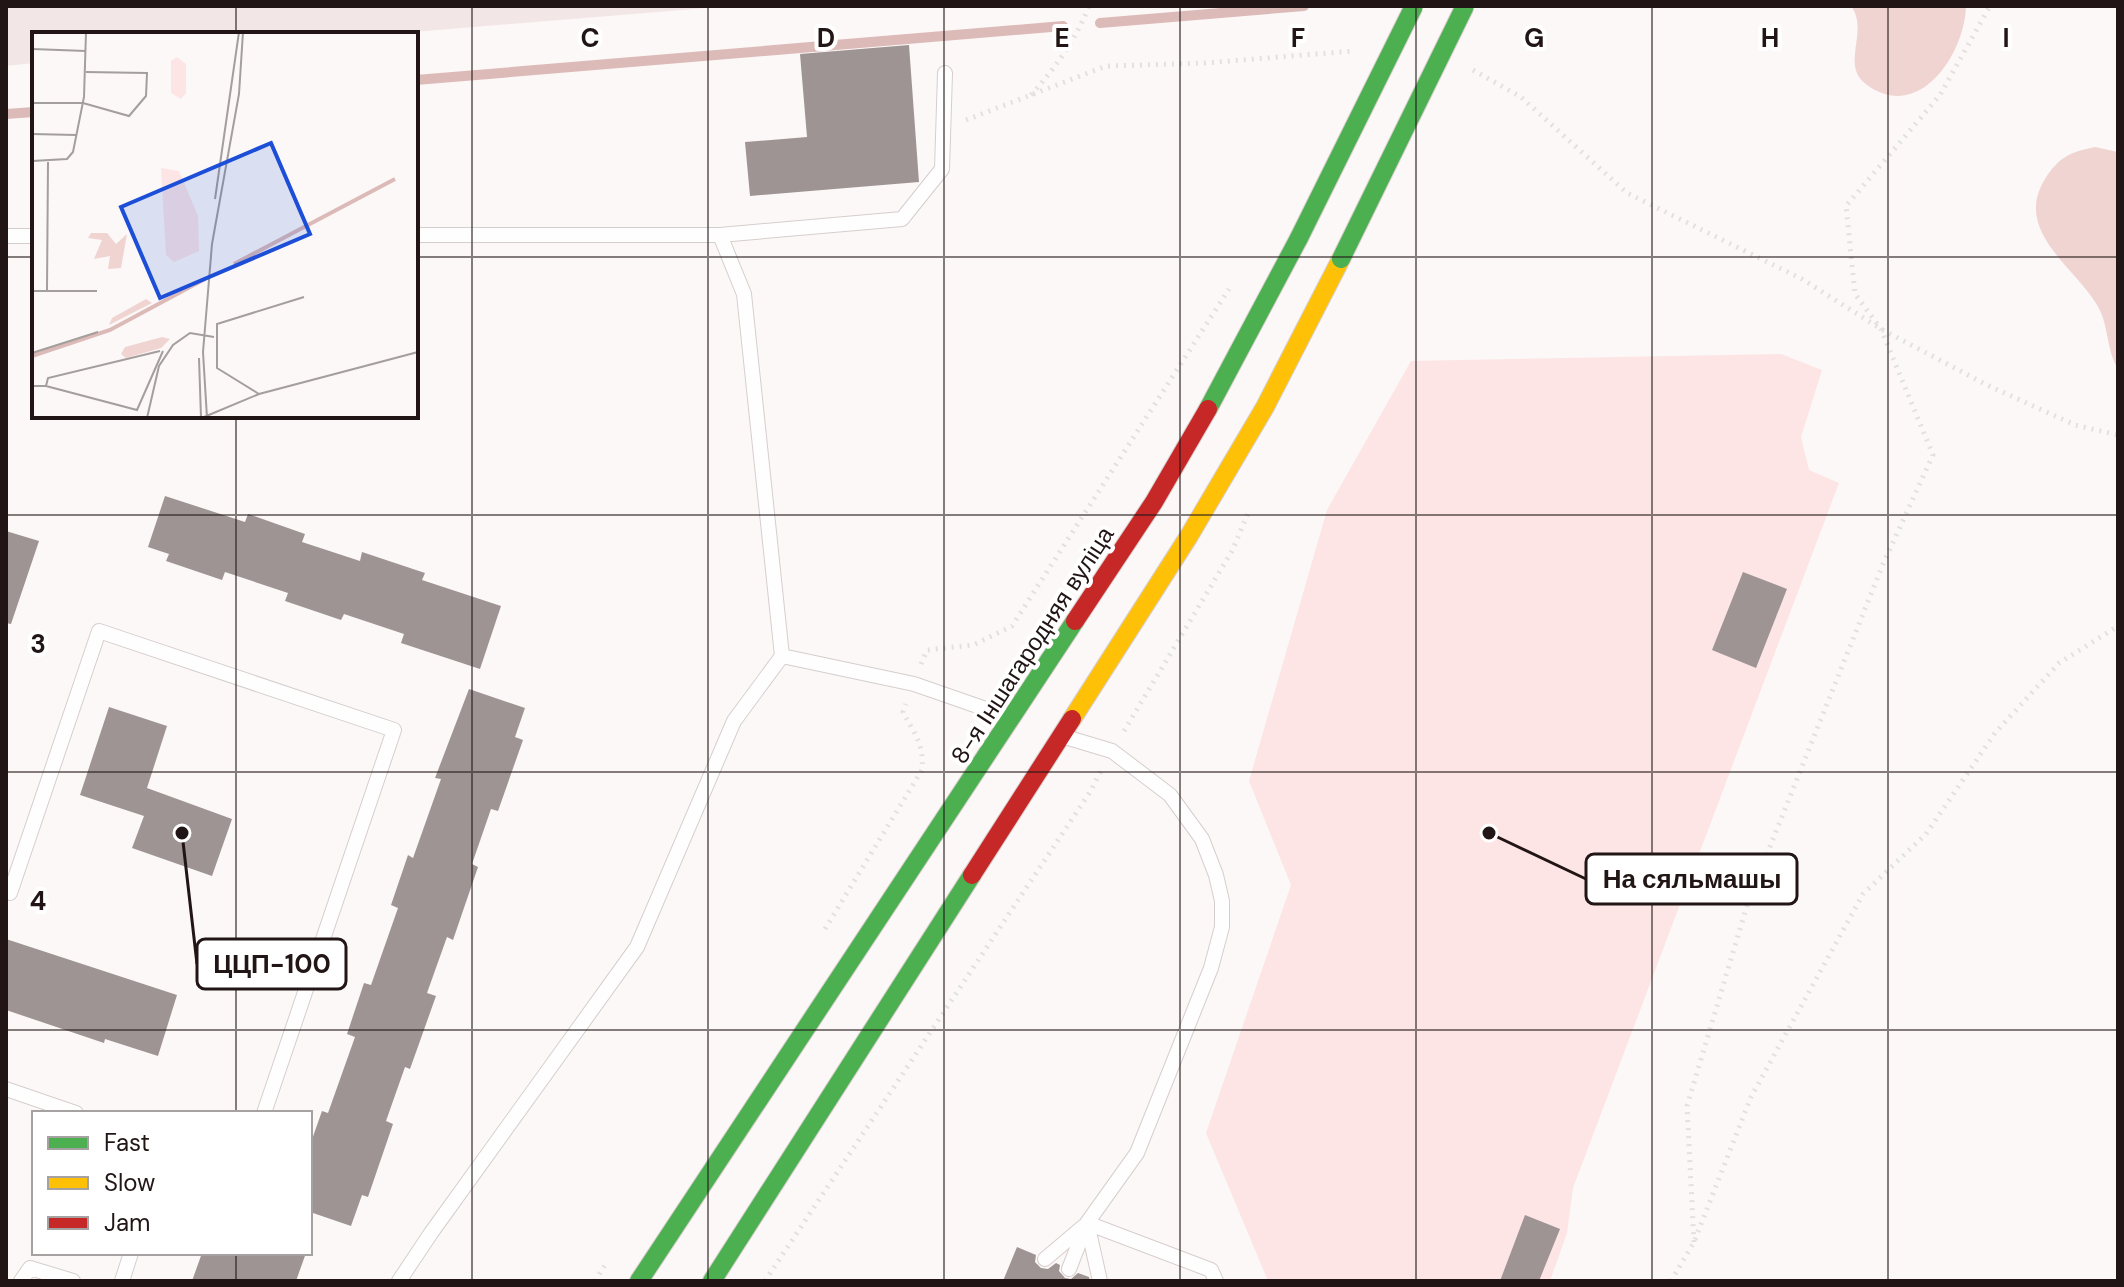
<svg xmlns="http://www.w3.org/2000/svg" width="2124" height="1287" font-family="'DM Sans',sans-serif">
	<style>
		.built { fill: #f2e7e6 }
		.green { fill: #fce5e4 }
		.forest { fill: #f0d4d2 }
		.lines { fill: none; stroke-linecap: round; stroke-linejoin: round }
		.stream { stroke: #dcbab8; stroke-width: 10 }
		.building { fill: #9e9494 }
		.lane-casing { stroke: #d6cecd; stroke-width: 16 }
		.fast-casing { stroke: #d6cecd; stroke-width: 20 }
		.slow-casing { stroke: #d6cecd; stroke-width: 20 }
		.jam-casing { stroke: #d6cecd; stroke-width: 20 }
		.path { stroke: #e2e1e0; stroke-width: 5; stroke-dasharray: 2 6; stroke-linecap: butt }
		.lane { stroke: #fffefe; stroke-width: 14 }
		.fast { stroke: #4caf50; stroke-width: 18 }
		.slow { stroke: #ffc107; stroke-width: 18 }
		.jam { stroke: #c62828; stroke-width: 18 }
		.fast-bridge-casing { stroke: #d6cecd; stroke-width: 20; stroke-linecap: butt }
		.fast-bridge { stroke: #4caf50; stroke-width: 18 }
		.grid { fill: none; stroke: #211615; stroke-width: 2; stroke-opacity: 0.55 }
		.labels { text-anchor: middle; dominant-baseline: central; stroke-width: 8; stroke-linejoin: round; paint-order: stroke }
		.street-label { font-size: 24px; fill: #211615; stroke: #fff }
		.inset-river { fill: none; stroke: #dcbab8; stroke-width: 4 }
		.inset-road { fill: none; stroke: #a49e9d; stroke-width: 2 }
		.view { fill: #1d4ed8; fill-opacity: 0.15; stroke: #1d4ed8; stroke-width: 4 }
		.inset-edge { fill: none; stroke: #211615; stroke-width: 4 }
		.grid-label { font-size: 26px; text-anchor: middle; font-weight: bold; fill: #211615; stroke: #fff; stroke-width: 8; stroke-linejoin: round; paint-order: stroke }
		.leader { fill: none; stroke: #211615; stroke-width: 3 }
		.callout-dot { fill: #211615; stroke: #fff; stroke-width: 3 }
		.callout { fill: #fff; stroke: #211615; stroke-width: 3 }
		.callout-label { font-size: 26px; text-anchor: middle; font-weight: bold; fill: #211615 }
	</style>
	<rect width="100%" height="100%" fill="#fcf8f7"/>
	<!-- built -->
	<path class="built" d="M6 6H731L389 34H34V63L6 66Z"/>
	<!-- green -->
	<path class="green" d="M1781 354 1822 370 1801 437 1809 470 1839 483 1573 1188 1567 1233 1550 1281H1268L1206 1133 1291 885 1249 781 1327 510 1411 361Z"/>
	<!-- forest -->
	<path class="forest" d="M1851 6H1966C1965 53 1920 123 1867 85 1839 65 1870 32 1851 6Z
		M2095 147 2118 152V369C2106 350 2109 324 2097 305 2074 266 2013 231 2045 179 2059 157 2070 152 2095 147Z"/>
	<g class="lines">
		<!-- stream -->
		<path class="stream" d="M1100 23 1304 6
			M416 80 1063 26
			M6 114 34 112"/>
	</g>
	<!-- building -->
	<path class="building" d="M909 45 919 182 750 196 745 142 807 137 800 54Z
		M165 496 245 522 248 514 305 534 302 542 360 561 362 552 425 573 422 580 501 606 480 669 401 643 404 634 344 614 341 620 285 601 288 593 225 572 222 580 166 561 169 554 148 547Z
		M6 531 39 541 11 624 6 623Z
		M1743 572 1787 589 1756 668 1712 650Z
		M469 689 525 708 515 737 523 740 498 811 491 809 472 864 478 867 453 940 447 937 427 993 436 996 410 1069 405 1067 386 1121 393 1124 368 1197 362 1195 351 1226 310 1212V1145L322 1111 328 1113 355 1037 347 1034 364 983 371 985 398 908 391 905 408 855 413 858 441 779 435 778Z
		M109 707 167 726 147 788 232 819 212 876 132 848 144 816 80 795Z
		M6 939 177 995 158 1056 105 1039 104 1043 6 1010Z
		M1525 1215 1560 1229 1539 1281H1500Z
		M1017 1247 1036 1255 1035 1262 1041 1268 1048 1269 1056 1263 1060 1265 1059 1271 1065 1278 1071 1279 1078 1273 1089 1277 1090 1281H1003Z
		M202 1253H306L296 1281H192Z"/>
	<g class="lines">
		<!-- lane casing -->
		<g class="lane-casing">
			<path id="lane" d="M416 235H720L744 294 782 656 914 684 1009 717
				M720 235 902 219 942 169 945 73
				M6 236H34
				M1062 736 1112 751 1170 795 1202 839 1216 875 1222 901V927L1211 968 1137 1153 1087 1223 1069 1269
				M6 891 10 893 99 631 394 730 264 1113
				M6 1089 76 1113
				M1087 1223 1211 1270 1216 1281
				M1087 1223 1100 1281
				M1045 1259 1084 1226
				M21 1281 30 1268 73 1281
				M122 1281 131 1253
				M399 1281 431 1233 637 947 734 721 782 656"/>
		</g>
		<!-- fast casing -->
		<g class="fast-casing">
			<path id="fast" d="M1208 409 1299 238
				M639 1281 1075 621
				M712 1281 972 875"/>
		</g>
		<!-- slow casing -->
		<g class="slow-casing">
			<path id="slow" d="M1072 719 1189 536 1265 407 1341 259"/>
		</g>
		<!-- jam casing -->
		<g class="jam-casing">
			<path id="jam" d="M1075 621 1154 502 1208 409
				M972 875 1072 719"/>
		</g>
		<!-- path -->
		<path class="path" d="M1473 70 1521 97 1627 193 1802 279 1881 329 1987 385 2075 425 2118 435
			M1031 95C1056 67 1075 41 1089 6
			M966 120 1106 66 1205 63 1354 51
			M921 664 927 650 973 645 1012 626 1229 289
			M1124 731 1232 551 1249 511
			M825 929 922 770C924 743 915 735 903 712L906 704
			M1694 1242 1687 1106 1749 899 1883 564 1933 455 1881 329 1855 294 1846 206 1940 95 1990 6
			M595 1281 605 1265
			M765 1281 1090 792 1101 771
			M1671 1281 1694 1242 1751 1097 1863 894 1926 834 1995 733 2059 663 2118 626"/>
		<!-- lane -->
		<use href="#lane" class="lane"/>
		<!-- fast -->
		<use href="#fast" class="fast"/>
		<!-- slow -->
		<use href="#slow" class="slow"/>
		<!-- jam -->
		<use href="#jam" class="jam"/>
		<!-- fast-bridge casing -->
		<g class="fast-bridge-casing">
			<path id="fast-bridge" d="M1299 238 1414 6
				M1341 259 1465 6"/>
		</g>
		<!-- fast-bridge -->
		<use href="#fast-bridge" class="fast-bridge"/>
	</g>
	<!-- grid -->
	<path class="grid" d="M236 6V34M472 6V1281M708 6V1281M944 6V1281M1180 6V1281M1416 6V1281M1652 6V1281M1888 6V1281M6 257H34M416 257H2118M236 416V1113M6 515H2118M6 772H2118M6 1030H2118M236 1253V1281"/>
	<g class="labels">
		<!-- street labels -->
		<g class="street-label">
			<text transform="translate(1032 645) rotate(-57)">8-я Іншагародняя вуліца</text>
		</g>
	</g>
	<!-- overview -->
	<g transform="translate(32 32)">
		<rect width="386" height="386" fill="#fcf8f7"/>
		<path d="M145 25 154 32V61L149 67 139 61V29ZM129 136 147 139 166 184 167 219 142 230 134 223Z" fill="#fce5e4"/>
		<path d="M59 201H75L84 212 95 202 89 236 76 237 78 224 62 227 70 208 56 206ZM114 267 120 271 77 293 80 286ZM130 305 138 307 129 316 94 326 89 322 93 315Z" fill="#f0d4d2"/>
		<path class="inset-river" d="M202 232 363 147M0 324 78 298 173 247"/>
		<path class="inset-road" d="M0 17 54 19M0 71H51L97 84 114 64 115 41 54 40M0 102 44 103M0 129 35 127 41 120 52 65 54 0M183 167 207 0M15 258 16 130M0 259H65M0 321 66 300M167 326 169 386M0 354H14L16 346 128 319M14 354 105 378 131 319M227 362 185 336V292L272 265M172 385 227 362 386 320M115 386 127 334 141 313 158 301 182 305M175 386 171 320 180 212 207 62 211 0"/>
		<path class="view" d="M239 111 278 202 128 266 89 175Z"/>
		<rect width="386" height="386" class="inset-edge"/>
	</g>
	<g class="grid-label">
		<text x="590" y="47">C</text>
		<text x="826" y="47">D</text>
		<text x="1062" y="47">E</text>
		<text x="1298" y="47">F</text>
		<text x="1534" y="47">G</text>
		<text x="1770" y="47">H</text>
		<text x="2006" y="47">I</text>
		<text x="38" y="653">3</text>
		<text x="38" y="910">4</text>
	</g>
	<!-- callouts -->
	<path class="leader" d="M1489 833L1586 879M182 833L197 964"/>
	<g class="callout-dot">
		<circle cx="1489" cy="833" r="8"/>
		<circle cx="182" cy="833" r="8"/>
	</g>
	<g class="callout">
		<rect x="1586" y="854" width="211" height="50" rx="8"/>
		<rect x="197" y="939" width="149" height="50" rx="8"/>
	</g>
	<g class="callout-label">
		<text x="1692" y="888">На сяльмашы</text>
		<text x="272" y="973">ЦЦП-100</text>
	</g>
	<!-- border -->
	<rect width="2124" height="1287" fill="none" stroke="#211615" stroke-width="16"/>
	<!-- legend -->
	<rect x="32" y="1111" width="280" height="144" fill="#ffffff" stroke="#a6a2a1" stroke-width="2"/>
	<rect x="48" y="1137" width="40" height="12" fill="#4caf50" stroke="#a6a2a1" stroke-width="2"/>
	<text x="104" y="1151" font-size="24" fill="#211615">Fast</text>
	<rect x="48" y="1177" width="40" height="12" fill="#ffc107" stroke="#a6a2a1" stroke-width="2"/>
	<text x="104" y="1191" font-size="24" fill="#211615">Slow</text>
	<rect x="48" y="1217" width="40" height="12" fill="#c62828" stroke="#a6a2a1" stroke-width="2"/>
	<text x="104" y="1231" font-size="24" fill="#211615">Jam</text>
</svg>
